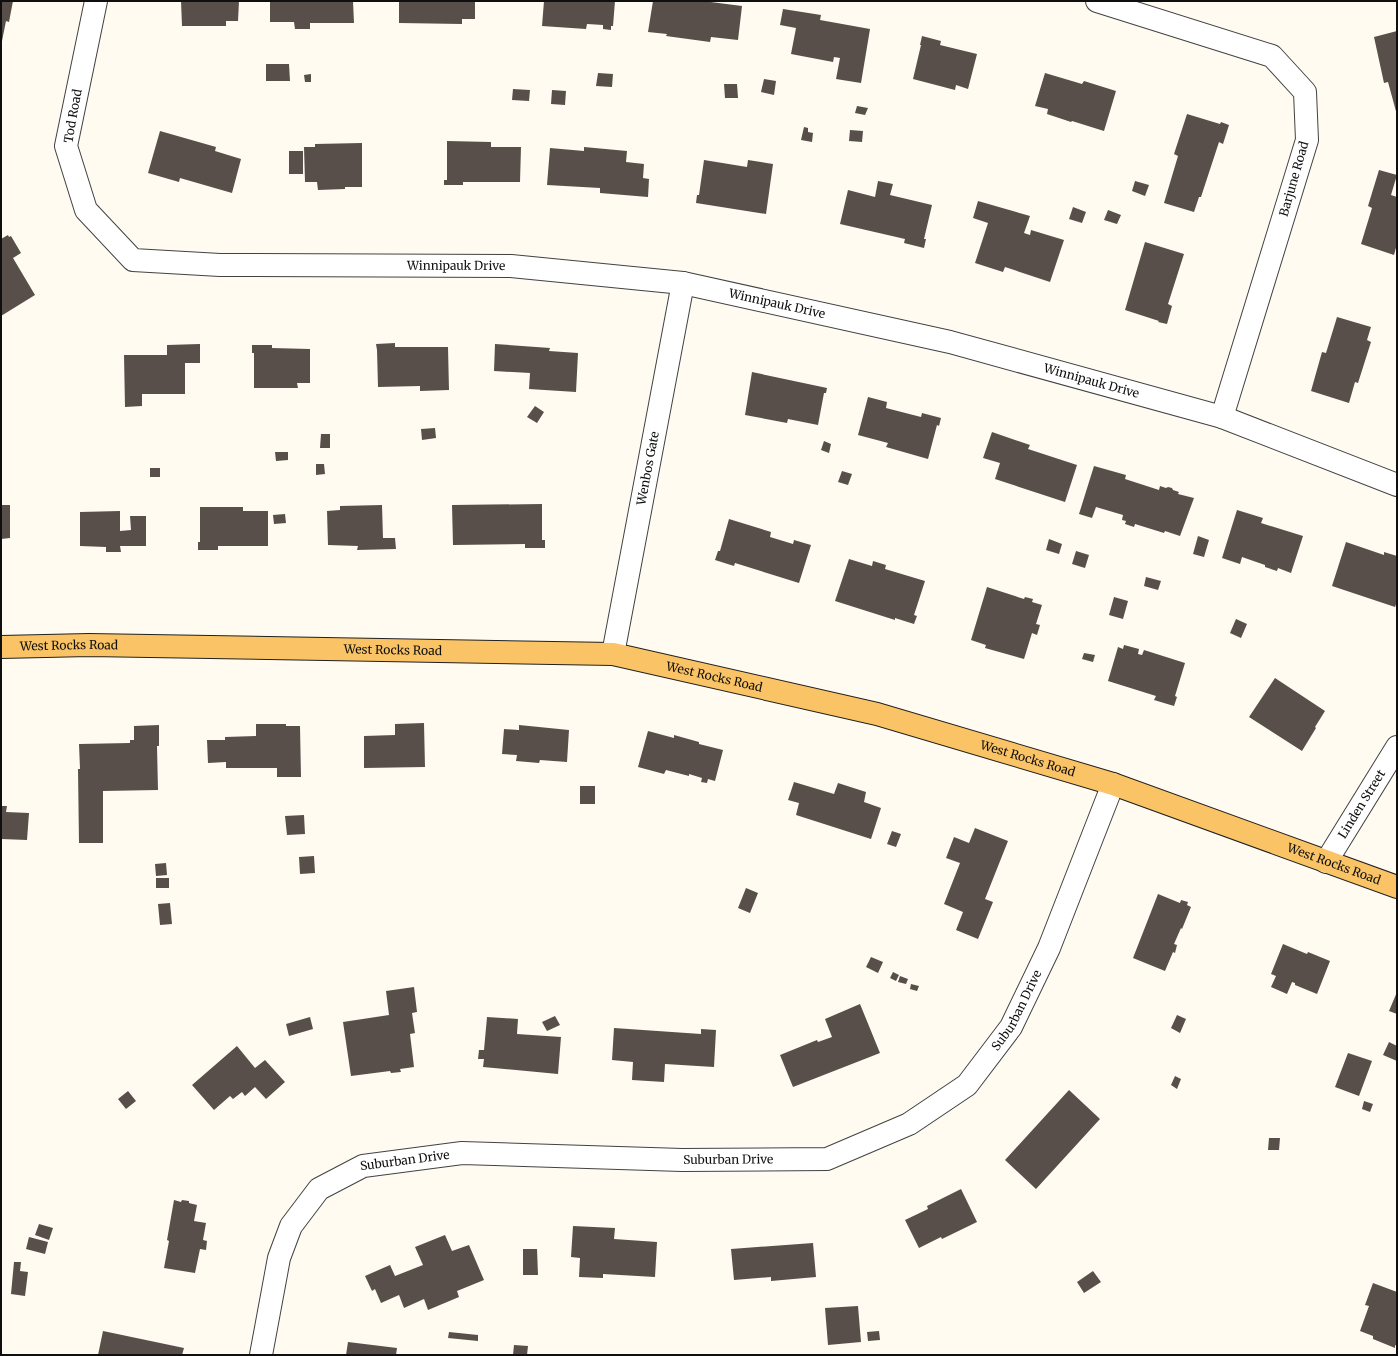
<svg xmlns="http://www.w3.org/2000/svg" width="1398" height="1356" font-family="Merriweather,serif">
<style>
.building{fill:#584f4b}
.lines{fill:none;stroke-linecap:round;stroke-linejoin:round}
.minor-casing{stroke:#424242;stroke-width:24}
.major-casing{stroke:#202020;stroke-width:24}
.minor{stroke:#fff;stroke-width:22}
.major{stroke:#fac466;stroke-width:22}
.labels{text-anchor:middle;stroke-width:4;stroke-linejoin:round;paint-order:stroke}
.street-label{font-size:12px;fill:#0f0f0f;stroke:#fff}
</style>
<rect width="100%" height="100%" fill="#fffbf1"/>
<path class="building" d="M1,1h12l-4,21 -3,-1 -4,20z
M181,1h58l-1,20h-12v5h-44z
M270,1h83l1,22h-44v6h-15l-1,-7h-24z
M399,1h76v18h-13v5l-63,-1z
M544,1h71l-2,25h-2v4l-8,-1v-4l-16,-1 -1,5 -44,-3z
M653,1h50l39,5 -4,34 -27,-3 -1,5 -44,-6 1,-2 -19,-2z
M783,9l38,6 -1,5 50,9 -9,54 -25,-4 4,-21 -6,-1 -1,5 -42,-8 5,-26 -16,-3z
M1397,31v84l-9,-33 -4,1 -10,-46z
M922,36l19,5 -1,4 37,9 -9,35 -12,-4 -1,5 -42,-11 8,-34h-1z
M266,64h23l1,17h-24z
M598,73l15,1 -1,13 -16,-1z
M1045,73l37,11 2,-3 32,10 -12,40 -32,-10 -1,1 -24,-8 1,-5 -13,-3z
M311,74v8h-6l-1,-7z
M764,79l12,2 -2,14 -13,-3z
M724,84h13l1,14h-13z
M513,89l17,1 -1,11 -17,-1z
M552,90l14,1 -1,14 -14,-1z
M857,106l11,2 -3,7 -10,-2z
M1187,114l33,10 1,-2 8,3 -6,19 -4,-2 -18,55h-2l-5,15 -30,-9 14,-47 -4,-2z
M804,127l4,1v4l5,1 -1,9 -11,-2z
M850,130l13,1 -1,11 -13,-1z
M160,131l56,16 -1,4 26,8 -9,34 -52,-15 -1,4 -31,-9z
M447,141l44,1v5h30l-1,35h-57v3h-19v-5h3z
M362,143v44h-17v2l-27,1 -1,-8h-12l-1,-35h11v-3z
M584,147l43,4 -1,11 18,2 -1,14 6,1 -1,18 -48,-4v-5l-53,-3 3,-37 34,3z
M289,151h14v23h-14z
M704,160l43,7 1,-7 25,4 -7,50 -70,-11 1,-8h2z
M1379,170l18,5 -6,20 6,2v47l-3,11 -33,-11 11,-36 -4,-2z
M878,181l15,3 -3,11 42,10 -8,34h2l-2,9 -20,-5 1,-4 -65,-15 8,-34 27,7z
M1135,181l14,4 -4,11 -13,-5z
M978,201l52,15 -6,17 6,2 1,-5 33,10 -14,42 -45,-15 -2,5 -28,-9 13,-40 -15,-5z
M1073,207l13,5 -4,11 -13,-4z
M1108,210l13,5 -4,9 -13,-4z
M8,235l1,2 2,-1 10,17 -8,5 22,37 -34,21v-77z
M1145,242l39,12 -16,50 4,2 -5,18 -9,-2 1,-1 -34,-11z
M1337,317l34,10 -4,13 4,2 -13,41 -3,-1 -6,21 -38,-12 11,-39 4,1z
M395,343v4h53l1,43 -29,1v-5l-42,1 -1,-37 -1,-6z
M200,344v19h-15v31h-43v12l-17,1 -1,-52h43v-10z
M495,344l55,4 -1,3 29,2 -2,39 -47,-3 1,-16 -36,-2z
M252,345h20v3l38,1v34h-13l1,5h-44v-35h-2z
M752,372l75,16 -1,5h-2l-6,32 -30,-6 -1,4 -42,-8z
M868,397l19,5 -1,6 35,9 1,-4 19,5 -2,8 -2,-1 -9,34 -42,-12 2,-4 -30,-8z
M535,406l9,6 -7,11 -10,-6z
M435,428l1,10 -14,2 -1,-11z
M992,432l38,13 -2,4 49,16 -12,37 -70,-23 5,-16 -17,-5z
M321,434h9v14h-10z
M824,441l7,3 -2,9 -8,-3z
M275,452h13v8l-12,1z
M316,464h8l1,10 -9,1z
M1094,466l32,9 -1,4 34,11 1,-4 6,2 2,-1 4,1 1,2 6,2 -1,2 16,4 -14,38 -15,-5 -1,2 -29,-9 -1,3 -9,-3 1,-3 -4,-1 1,-5 -27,-8 -4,11 -13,-4z
M150,468h10v9h-10z
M842,471l10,3 -4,11 -10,-3z
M542,504v36h3v8h-20v-4l-72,1 -1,-40z
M1,505h9v33l-9,1z
M382,505l1,33h12l1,11 -39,1 1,-4 -30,-1 -1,-34 13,-1v-4z
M200,507h43v4h25v35h-50v4h-20v-8h2z
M1237,510l26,8 -2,5 42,13 -12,37 -13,-5 -1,3 -12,-4v-2l-23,-8 -2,7 -18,-6z
M120,511v20l11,-1 -1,-14h16v30h-26l1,6h-15v-5l-26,-1v-34z
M285,514l1,9 -12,1 -1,-9z
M729,519l42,13 -1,5 23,7 1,-4 17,5 -12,38 -64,-20 -1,3 -19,-6 3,-9h2z
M1198,536l11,4 -5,17 -11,-3z
M1049,539l13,5 -3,10 -13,-4z
M1346,542l38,13v-3l13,4v46l-2,5 -63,-21z
M1076,551l13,4 -4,13 -13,-4z
M849,559l23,7 1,-5 13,4 -1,4 40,12 -11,34 3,1 -3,8 -19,-6v2l-60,-19z
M1146,577l15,4 -3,9 -14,-4z
M987,587l37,12 1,-2 8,2 -1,3 10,3 -6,19 4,1 -3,10 -5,-2 -8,26 -39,-11 1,-3 -15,-5z
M1114,597l14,4 -5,18 -14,-4z
M1236,619l11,5 -6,14 -11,-5z
M1124,645l15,4 -1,5 4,1 2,-5 41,13 -10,33 2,1 -3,9 -20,-6 2,-4 -48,-15 10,-34 5,2z
M1084,653l11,2 -2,7 -11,-3z
M1275,678l50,33 -10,16 1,1 -14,23 -53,-34z
M424,723l1,44 -61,1v-32l31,-1v-11z
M256,724h30v2h14l1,51h-24v-9h-51v-6l-18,1 -1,-23h18v-3l31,-1z
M159,725v21h-2l1,44 -55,1v52h-24l-1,-74h2l-1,-25 51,-1v-3h4v-14z
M519,725l50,5 -2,32 -27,-2 -1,3 -23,-2 1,-6 -15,-1 2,-25 15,1z
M648,731l26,7v-3l25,7v2l24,6 -8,31 -7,-2 -1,4 -6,-1 1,-4 -13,-4v2l-23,-6 -2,4 -26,-7z
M794,782l40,12 4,-11 28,9 -2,10 17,6 -10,31 -75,-24 3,-12 -11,-3z
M580,786h15v18h-15z
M1,806h6l-1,6 23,1 -2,27 -26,-1z
M304,815l1,19 -18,1 -2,-19z
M975,828l33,13 -23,58 8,3 -15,37 -22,-9 7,-18 -19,-8 16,-41 -14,-5 8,-21 15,6z
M892,831l9,3 -5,13 -9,-3z
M314,856l1,17 -15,1 -1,-17z
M166,863l1,12 -11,1 -1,-12z
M156,878h13v10h-13z
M746,888l12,5 -8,20 -12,-5z
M1158,894l22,9 1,-3 7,2 -1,3 4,2 -9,22 -1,-1 -7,16 3,1 -2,8 -2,-1 -8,19 -32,-13z
M170,903l2,21 -12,1 -2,-21z
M1283,944l24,10 1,-2 22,9 -13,33 -22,-9v-2l-3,-1 -5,12 -16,-7 5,-11 -5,-2z
M871,957l12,5 -5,11 -12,-6z
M893,972l6,3 -3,6 -6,-3z
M900,976l8,3 -2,5 -8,-2z
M911,984l8,2 -2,5 -7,-2z
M414,987l3,25 -5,1 3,20 -5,1 4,33 -14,2 1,3 -10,1 -1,-2 -39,5 -8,-54 46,-7 -3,-24z
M1397,992v22l-8,-3z
M860,1004l20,49 -87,34 -13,-32 37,-15 1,2 14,-5 -7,-18z
M1177,1015l9,4 -6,14 -9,-5z
M555,1016l5,9 -13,6 -5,-9z
M310,1017l3,12 -24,7 -3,-12z
M487,1017l31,2 -1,15 44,3 -3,37 -75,-7 1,-8h-6l1,-9h5z
M614,1028l87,6v-5l15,1 -2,37 -49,-3 -1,18 -32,-2 1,-18 -21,-2z
M1389,1042l8,4v15l-14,-6z
M237,1046l18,22 10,-8 20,22 -19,17 -11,-12 -10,9 -3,-4 -9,7 -3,-3 -16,14 -22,-25z
M1348,1053l24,8 -13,35 -24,-9z
M1175,1076l6,3 -4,10 -6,-4z
M1069,1090l31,29 -64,70 -31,-29z
M128,1091l8,10 -10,8 -8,-10z
M1364,1101l9,3 -3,8 -8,-3z
M1269,1138h11l-1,12h-11z
M961,1189l16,33 -35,17 -1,-2 -22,11 -14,-28 23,-11 -1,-3z
M174,1200l7,2 1,-2 7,1v2l8,2 -3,16 12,2 -3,17 4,1 -1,9 -6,-1 -5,24 -31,-5 5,-27 -2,-1z
M39,1224l14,4 -4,12 -14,-5z
M573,1226l42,2 -1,11 43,3 -2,35 -52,-3v4l-24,-1 1,-19 -9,-1z
M445,1235l7,16 17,-6 15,35 -27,11 2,6 -31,13 -4,-11 -20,9 -5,-13 -18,8 -6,-14 -3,2 -7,-15 25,-11 5,11 28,-11 -8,-18z
M29,1237l19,5 -3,12 -19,-5z
M813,1243l3,34 -45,4v-4l-37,3 -3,-31z
M523,1249h14l1,26h-15z
M14,1262h7l-1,9 8,1 -3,24 -14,-2z
M1093,1271l8,11 -17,11 -7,-11z
M1373,1283l24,9v54l-2,-1v3l-22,-9v-3l-13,-5 9,-25 -4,-1z
M858,1306l3,36 -33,3 -3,-37z
M103,1331l81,17 -2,7h-84z
M879,1331l1,9 -12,1 -1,-9z
M449,1332l29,3v6l-30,-3z
M348,1342l49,6 -1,7h-50z
M514,1345l14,1 -1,9h-14z"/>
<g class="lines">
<g class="minor-casing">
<g id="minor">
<path id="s1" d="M96,1l-30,145 20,64 47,50 87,5 291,1 172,17 267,59 272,75 175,68"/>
<path d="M1097,1l175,55 33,36 2,48 -85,277"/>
<path id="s2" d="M613,654l70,-371"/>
<path id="s3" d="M1326,862l71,-115"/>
<path id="s4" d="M261,1355l18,-97 12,-32 28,-37 44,-23 99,-13 220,7 145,-1 82,-35 58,-39 44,-58 38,-79 64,-164"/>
</g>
</g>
<g class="major-casing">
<g id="major">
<path id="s5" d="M1,647l88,-2 524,9 264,60 236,70 284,103"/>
</g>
</g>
<use href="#minor" class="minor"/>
<use href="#major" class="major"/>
</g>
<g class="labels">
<g class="street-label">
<text transform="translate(73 116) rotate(-80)" y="4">Tod Road</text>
<text transform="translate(1294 179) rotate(-74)" y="4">Barjune Road</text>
<text dy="4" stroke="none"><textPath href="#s1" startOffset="607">Winnipauk Drive</textPath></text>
<text dy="4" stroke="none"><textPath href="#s1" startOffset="931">Winnipauk Drive</textPath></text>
<text dy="4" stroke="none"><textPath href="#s1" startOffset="1255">Winnipauk Drive</textPath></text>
<text dy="4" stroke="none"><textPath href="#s2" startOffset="189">Wenbos Gate</textPath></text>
<text dy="4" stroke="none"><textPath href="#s5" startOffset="68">West Rocks Road</textPath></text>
<text dy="4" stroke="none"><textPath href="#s5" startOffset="392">West Rocks Road</textPath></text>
<text dy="4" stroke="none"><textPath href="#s5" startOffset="716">West Rocks Road</textPath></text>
<text dy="4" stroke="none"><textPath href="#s5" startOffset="1040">West Rocks Road</textPath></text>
<text dy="4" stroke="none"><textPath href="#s3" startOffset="68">Linden Street</textPath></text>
<text dy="4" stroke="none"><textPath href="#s5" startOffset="1364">West Rocks Road</textPath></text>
<text dy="4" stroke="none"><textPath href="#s4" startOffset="943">Suburban Drive</textPath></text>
<text dy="4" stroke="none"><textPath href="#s4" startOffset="595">Suburban Drive</textPath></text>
<text dy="4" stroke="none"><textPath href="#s4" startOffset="271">Suburban Drive</textPath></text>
</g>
</g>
<rect width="1398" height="1356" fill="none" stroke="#0f0f0f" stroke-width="4"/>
</svg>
